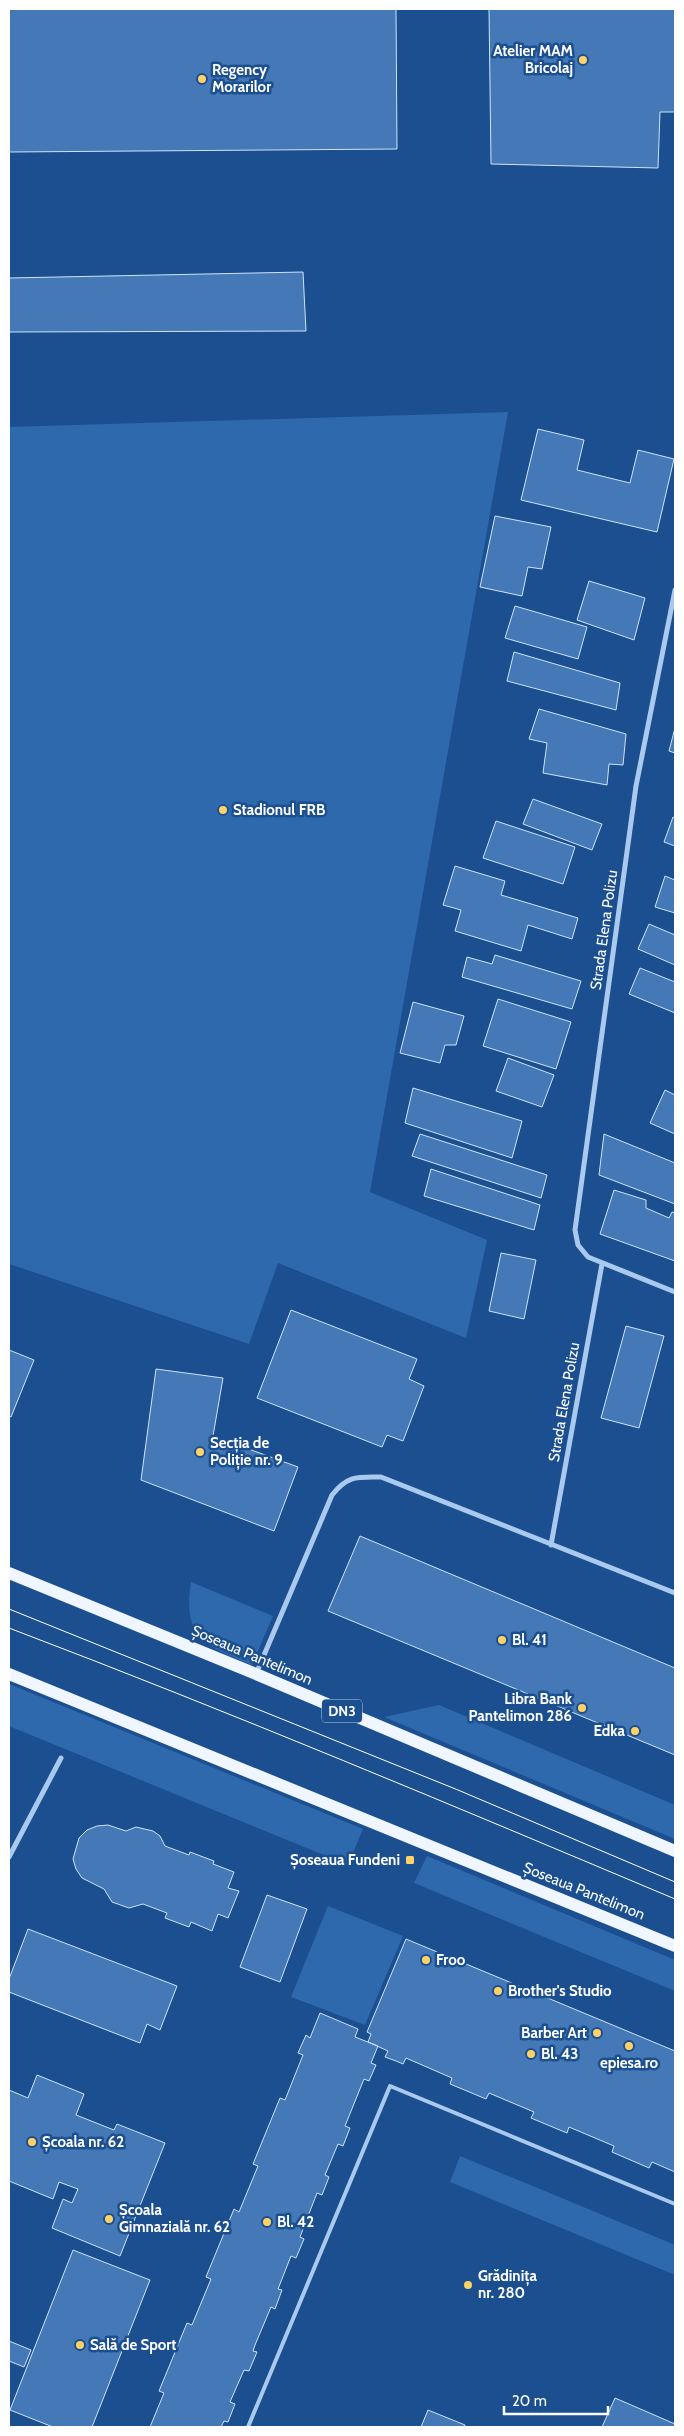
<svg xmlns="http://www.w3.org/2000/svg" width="684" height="2436" font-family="Cabin,sans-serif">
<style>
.green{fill:#2e69ad}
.building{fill:#4478b7;stroke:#cfe3fa}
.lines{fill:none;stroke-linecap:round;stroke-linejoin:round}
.lane{stroke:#a9c9ee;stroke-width:4}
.street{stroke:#a9c9ee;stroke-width:5}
.primary{stroke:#f0f6ff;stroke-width:12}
.tram{stroke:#fff;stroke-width:1}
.poi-dot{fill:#ffd166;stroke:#1b4f8f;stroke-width:2}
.labels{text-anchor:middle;stroke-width:5;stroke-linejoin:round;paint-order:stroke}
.shield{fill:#1b4f8f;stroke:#bbcadd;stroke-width:1}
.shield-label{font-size:14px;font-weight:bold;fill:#fff}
.poi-label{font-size:15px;font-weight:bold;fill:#fff;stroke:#1b4f8f;text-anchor:start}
.street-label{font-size:15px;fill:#fff;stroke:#1b4f8f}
</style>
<rect width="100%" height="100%" fill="#1b4f8f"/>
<path class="green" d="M508,412l-138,780 117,48 -21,98 -188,-75 -29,81 -240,-80v-837z
M191,1582l82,34 -21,49c-46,-19 -70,-26 -61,-83z
M9,1684l354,145 -15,36 -339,-139z
M439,1705l236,100v34l-291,-122z
M427,1856l248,104v31l-261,-108z
M328,1906l75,30 -38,89 -74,-28z
M460,2156l215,89v30l-225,-93z"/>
<path class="building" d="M9,9h387l1,140 -388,3z
M489,9h186v103h-15l-2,56 -167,-4z
M303,272l3,59 -297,1v-54z
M538,429l46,11 -7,30 53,13 8,-33 36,9 -17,73 -136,-32z
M495,516l56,11 -9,42 -14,-2 -6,29 -42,-9z
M589,581l56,17 -11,42 -57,-20z
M515,606l72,21 -9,32 -73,-21z
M514,652l106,31 -4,27 -109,-29z
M539,709l87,25 -3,31 -14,-1 -2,21 -64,-12 4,-30 -18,-4z
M675,728v25l-6,-2z
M533,799l69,25 -10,26 -69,-26z
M673,817l2,1v28l-11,-4z
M496,821l79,26 -12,37 -80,-26z
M455,866l50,15 -4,14 77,23 -6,21 -44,-14 -7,26 -66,-20 6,-21 -18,-5z
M665,876l10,4v33l-20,-6z
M649,924l26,11v30l-37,-16z
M495,955l86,26 -9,28 -110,-32 5,-20 25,7z
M640,968l35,14v31l-46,-19z
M498,999l73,23 -15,47 -73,-23z
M413,1002l51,14 -8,29h-11l-5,18 -40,-10z
M508,1058l46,17 -12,32 -46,-16z
M413,1088l109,33 -10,37 -107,-35z
M665,1090l10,5v39l-25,-11z
M420,1134l127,41 -6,23 -129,-42z
M604,1134l71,29v41l-76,-29z
M431,1169l109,36 -6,25 -110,-34z
M614,1190l32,10v8l23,10 3,-6 3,1v48l-75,-27z
M501,1253l35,7 -12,59 -35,-8z
M291,1310l126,49 -8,20 15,7 -21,55 -16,-6 -5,12 -125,-49z
M626,1326l38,10 -25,92 -38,-10z
M9,1350l25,10 -23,57 -2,-1z
M156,1369l67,9 -10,58 85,31 -24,64 -133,-51z
M360,1536l315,132v87l-347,-144z
M108,1825l18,6 10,-4 17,4 7,5 5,10 24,9 1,-3 24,9 -1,3 21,8 -6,16 11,3 -11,27 -10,-4 -6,17 -21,-9 -2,5 -24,-9 2,-5 -24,-9 -14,4 -17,-6 -8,-13 -22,-11 -6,-9 -3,-10 6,-21 8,-8 10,-4z
M267,1895l40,14 -27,73 -40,-15z
M28,1929l149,57 -17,44 -13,-6 -7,19 -131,-51v-13z
M406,1939l269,112v121l-23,-10 -3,6 -37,-16 2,-6 -45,-19 -2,6 -36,-15 3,-6 -45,-19 -3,6 -19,-8 -17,-7 2,-6 -46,-20 -3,6 -7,-3 -11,-4 3,-6 -20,-9 3,-8 -4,-2z
M320,2013l38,16 -3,8 23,9 -7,17 5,2 -7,16 -5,-2 -19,47 5,2 -7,18 -5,-2 -13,31 4,2 -7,18 -5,-2 -17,44 4,2 -8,19 -5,-2 -13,33 4,1 -7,19 -4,-2 -16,38 -2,6 4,1 -8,19 -5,-1 -14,32 5,2 -7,18 -4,-1 -3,6h-71l14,-34 -5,-2 28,-68 5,2 19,-46 -5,-2 28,-68 5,3 19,-46 -5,-2 27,-66 5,2 18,-45 -5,-2 8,-18 4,3z
M37,2075l47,19 -8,21 38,15 3,-6 48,19 -45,113 -68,-28 11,-29 9,4 6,-14 -19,-7 -6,17 -44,-18v-91l19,8z
M73,2250l77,30 -58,147h-39l-43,-17z
M9,2341l22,9 -7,17 -15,-6z
M615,2398l60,26v3h-73z
M428,2410l37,15 -1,2h-43z"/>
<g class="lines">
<path class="lane" d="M248,2427l142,-341 285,118"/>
<path class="street" d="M675,590l-39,196 -61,444 3,15 10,12 87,35
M551,1545l51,-281
M256,1674l76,-179c16,-20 25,-18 49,-18l294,116
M9,1857l52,-99"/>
<path class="primary" d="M9,1573l247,101 419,177
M9,1674l666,272"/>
<path class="tram" d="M9,1609l449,181 217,92
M9,1628c224,85 445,178 666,271"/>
</g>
<g class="poi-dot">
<circle cx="583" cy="60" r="5"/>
<circle cx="202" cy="79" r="5"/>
<circle cx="223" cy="810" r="5"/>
<circle cx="200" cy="1452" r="5"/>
<circle cx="502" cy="1640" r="5"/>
<circle cx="582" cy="1708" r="5"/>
<circle cx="635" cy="1731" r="5"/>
<rect x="405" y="1855" width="10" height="10" rx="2.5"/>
<circle cx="426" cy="1960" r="5"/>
<circle cx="498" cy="1991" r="5"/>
<circle cx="597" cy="2033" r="5"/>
<circle cx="629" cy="2046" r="5"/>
<circle cx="531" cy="2054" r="5"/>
<circle cx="32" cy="2142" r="5"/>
<circle cx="109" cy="2219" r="5"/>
<circle cx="267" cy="2222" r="5"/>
<circle cx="468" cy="2285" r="5"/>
<circle cx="80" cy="2345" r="5"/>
</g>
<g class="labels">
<rect class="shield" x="322" y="1699.5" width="40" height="23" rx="4"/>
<g class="shield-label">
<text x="342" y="1716">DN3</text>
</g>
<g class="poi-label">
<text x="573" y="56" text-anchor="end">Atelier MAM<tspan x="573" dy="17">Bricolaj</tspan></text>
<text x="212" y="75">Regency<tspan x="212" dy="17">Morarilor</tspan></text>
<text x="233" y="815">Stadionul FRB</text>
<text x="210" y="1448">Secția de<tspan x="210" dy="17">Poliție nr. 9</tspan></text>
<text x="512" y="1645">Bl. 41</text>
<text x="572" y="1704" text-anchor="end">Libra Bank<tspan x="572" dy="17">Pantelimon 286</tspan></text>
<text x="625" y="1736" text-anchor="end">Edka</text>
<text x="400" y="1865" text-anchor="end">Șoseaua Fundeni</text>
<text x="436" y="1965">Froo</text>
<text x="508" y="1996">Brother's Studio</text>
<text x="587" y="2038" text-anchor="end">Barber Art</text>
<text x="541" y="2059">Bl. 43</text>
<text x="629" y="2068" text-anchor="middle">epiesa.ro</text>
<text x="42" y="2147">Școala nr. 62</text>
<text x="119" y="2215">Școala<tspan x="119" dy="17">Gimnazială nr. 62</tspan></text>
<text x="277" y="2227">Bl. 42</text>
<text x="478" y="2281">Grădinița<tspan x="478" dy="17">nr. 280</tspan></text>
<text x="90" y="2350">Sală de Sport</text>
</g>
<g class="street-label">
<text transform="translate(604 930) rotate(-82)" y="5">Strada Elena Polizu</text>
<text transform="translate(564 1402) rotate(-80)" y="5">Strada Elena Polizu</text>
<text transform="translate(252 1655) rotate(23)" y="5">Șoseaua Pantelimon</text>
<text transform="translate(584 1891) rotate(22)" y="5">Șoseaua Pantelimon</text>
</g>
</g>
<rect width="684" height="2436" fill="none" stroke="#ffffff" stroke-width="20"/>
<path d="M504 2406v8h104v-8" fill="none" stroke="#ffffff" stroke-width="2.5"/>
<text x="512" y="2406" font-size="15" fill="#ffffff" stroke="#1b4f8f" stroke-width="4" paint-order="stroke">20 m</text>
</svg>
